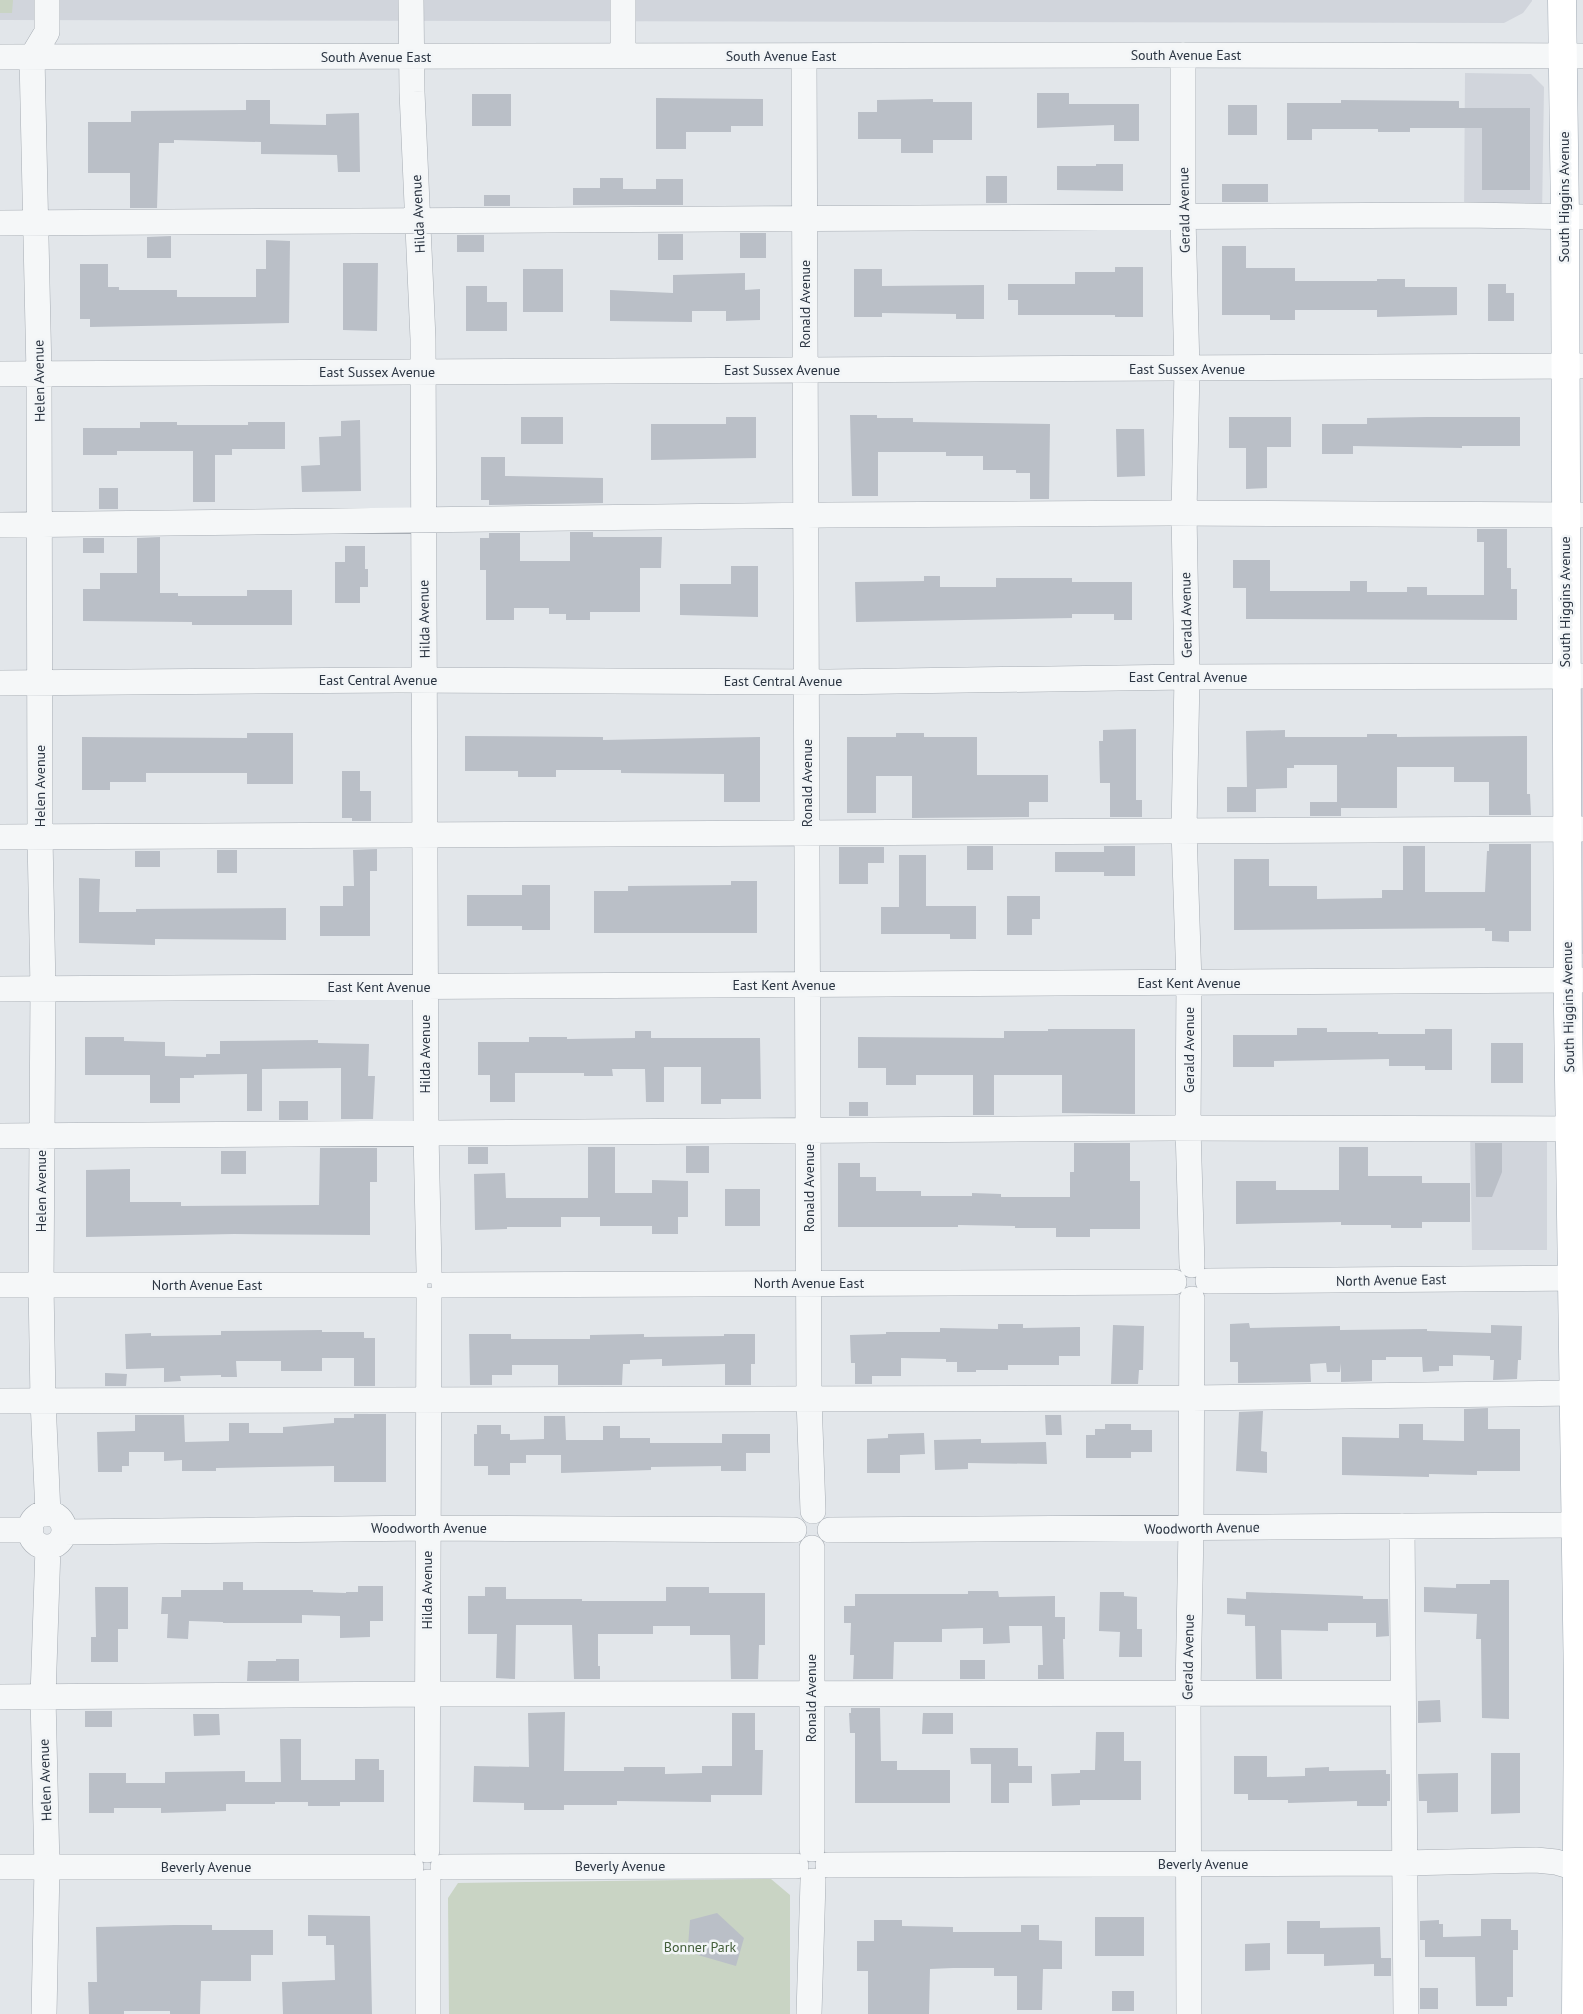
<svg xmlns="http://www.w3.org/2000/svg" width="1583" height="2014" font-family="'PT Sans',sans-serif">
<style>
.built{fill:#d1d5dc}
.green{fill:#c9d4c4}
.building{fill:#babfc7}
.lines{fill:none;stroke-linecap:round;stroke-linejoin:round}
.minor-casing{stroke:#a7adb4;stroke-width:26}
.major-casing{stroke:#a2abb5;stroke-width:29}
.minor{stroke:#f5f7f8;stroke-width:25}
.major{stroke:#fff;stroke-width:28}
.labels{text-anchor:middle;stroke-width:5;stroke-linejoin:round;paint-order:stroke}
.street-label{font-size:14px;fill:#2b3542;stroke:#f2f5f7}
.park-label{font-size:14px;fill:#425d39;stroke:#f2f5f7}
</style>
<rect width="100%" height="100%" fill="#e2e6ea"/>
<path class="built" d="M0,0h1532v1l-9,12 -19,10 -1504,-3z
M1465,73l66,1 13,13 -2,129 -78,-1z
M1583,684v270h-7l-1,-269z
M1470,1129h77v121h-75z"/>
<path class="green" d="M0,0h13l-1,13h-12z
M771,1879l19,16v119h-341l-1,-116 10,-15z"/>
<path class="building" d="M1037,93h32v11h70v37h-25v-16l-77,3z
M472,94h39v32h-39z
M656,98l107,1v27h-32v6h-45v17h-30z
M933,99v3h39v38h-39v13h-32v-14h-43v-27h19v-12z
M246,100h24v24l56,1v-11l33,-1 1,59h-22l-1,-17 -76,-1v-12l-87,-2v3h-15l-2,65h-27v-35h-42v-51h43v-11l115,-1z
M1341,100l118,1v7h71v82h-48v-62h-72v4h-32v-3h-66v11h-25v-37h54z
M1228,105h29v30h-29z
M1096,164h27v27l-66,-1v-24h39z
M986,176h21v27h-21z
M600,178h23v11h33v-10h27v26h-110v-17h27z
M1222,184h46v18h-46z
M484,195h26v11h-26z
M740,233h26v25h-26z
M658,234h25v26h-25z
M457,235h27v17h-27z
M171,236v22h-24v-21z
M266,240l24,1 -1,82 -199,4v-8h-10v-55h28v23h11v3h58v7h79v-28h10z
M1222,246h24v22h49v13h82v-2h28v8h52v28l-80,2v-7h-82v10h-25v-5h-48z
M343,263h35l-1,68 -34,-1z
M1115,267h28v50h-28v-2h-97v-15h-10v-16h67v-12h40z
M523,269h40v43h-40z
M854,269h28v17l102,-1v34h-28v-5l-74,-1v4h-28z
M745,273v17l15,-1v31l-34,1v-10h-34v11l-82,-1v-31l63,3v-18z
M1488,284h18v9h8v28h-26z
M466,286h21v16h20v29h-41z
M850,415h27v3h36v4l137,2 -1,75h-19v-26h-14v-3h-33v-14h-37v-4h-68v44h-26z
M521,417h42v27h-42z
M726,417h30v41l-105,2v-36h75z
M1229,417h62v30h-24v41l-21,1v-41h-17z
M1427,417h93v29h-58v2l-109,-2v8h-31v-30h45v-6z
M360,420l1,71 -59,1 -1,-26 19,-1 -1,-28 22,-1v-15z
M140,422h37v3h71v-3h37v27h-53v6h-17v47h-22v-51h-76v4h-34v-27h57z
M1116,429h28l1,47 -28,1z
M481,457h24v19l98,2v25l-114,2v-5h-8z
M99,488h19v21h-19z
M1477,529h30v39h4v21h6v31l-271,-1v-31h-13v-28h37v31h80v-10h17v11h40v-5h20v8h57v-53h-7z
M570,532h23v5h69l-1,31h-21v44h-50v8h-24v-6h-17v-6h-35v12h-28v-50h-6v-32h9v-5h31v28h50z
M160,537v56h18v3h69v-6h45v35h-100v-3l-109,-1v-32h17v-16h37v-35z
M83,538h21v15h-21z
M345,546h20v23h3v18h-8v16h-25v-41h10z
M731,566h27v51l-78,-2v-31h51z
M924,576h16v11h56v-9h76v4h60v38h-18v-6h-42v4l-216,4 -1,-40 69,-1z
M1136,729v71h6v17h-32v-34h-10l-1,-42h4v-11z
M1285,730v7h82v-3h30v3l130,-1v58h3l1,21h-42v-33h-35v-15h-57v41h-56v8h-31v-14h27v-37h-43v3h-7v20l-31,1v23h-29v-25h20l-1,-56z
M247,733h46v51h-46v-11h-101v9h-36v8h-28v-53l165,1z
M896,733h28v4h53v38h71v27h-19v15l-117,1v-42h-36v37h-29v-76h49z
M465,736l138,1v3l157,-3v65h-36v-28l-103,-1v-3h-65v7h-38v-6h-53z
M342,771h18v20h11v30h-19v-3h-10z
M1489,844h42v87h-22v11l-17,-1v-10h-7v-3l-251,2v-71h35v27h48v13l65,-1v-8h21v-44h22v46h60l2,-41h2z
M967,846h26v24h-26z
M1104,846h31v30h-31v-4h-49v-20h49z
M839,847h45v16h-16v21h-29z
M377,849v22h-7v65h-50v-30h23v-20h11l-1,-36z
M217,850h20v23h-20z
M135,851h25v16h-25z
M899,855h27v51h50v33h-26v-5h-69v-27h18z
M79,878l21,1 -1,33h37v-3l150,-1v32l-131,-1v6l-76,-2z
M731,881h26v52h-163v-42h34v-5l103,-1z
M522,885h28v45h-28v-4h-55v-31h55z
M1007,896h33v23h-8v16h-25z
M1297,1028h30v4h51v2h47v-5h27v41h-27v-4h-36v-7l-115,2v6h-41v-32h64z
M1048,1029h87v85l-73,-1v-38h-68v40h-21v-40h-57v10h-30v-17h-28v-31l146,1v-7h44z
M635,1031h16v7h109l1,61h-40v5h-20v-37h-37v35h-18l-1,-33h-33l1,7h-29v-3h-69v29h-25v-27h-12v-33h51v-5h38v2l68,-1z
M85,1037h39v4l41,1v14l41,1v-3h14v-13l98,-1v3l51,1 -1,32h7l-2,43h-32v-51l-79,1v42h-15v-37l-53,1v3h-14v25h-30v-28h-65z
M1491,1043h32v40h-32z
M279,1101h29v19h-29z
M849,1102h19v14h-19z
M1074,1143h56v38h10v48h-50v8h-34v-9h-41v-2l-57,-1v2h-120v-64h22v14h16v14h45v5h51v-3l29,1v3h69v-25h4z
M1475,1143h27v29l-10,25h-16z
M686,1146h23v27h-23z
M468,1147h20v17h-20z
M588,1147h27v46h37v-13l36,1v36h-10v17h-26v-8h-52v-9h-39v10h-54v2l-32,1 -1,-56 31,-1 1,25h82z
M1339,1147h29v29h54v7h48v39h-48v6h-31v-3h-50v-3l-105,2v-43h40v9h63z
M320,1148h57v34h-7v53l-136,-1 -148,3v-67l44,-1v33h51v4l138,-1z
M221,1151h25v23h-25z
M725,1189h35v37h-35z
M1249,1323l1,5 90,-2v4l87,-1v2l64,2v-8l31,1 -1,34h-3l-1,19 -24,1 1,-20h-4v-4l-37,-1v11h-14v5l-16,1 -1,-15h-36v3h-14v21l-31,1v-19l-1,9h-13l-1,-9 -16,1 1,18 -73,1v-21h-8v-38z
M998,1324h25v4l57,-1v29h-21v9h-51v5h-32v2h-19v-10h-11v-3l-45,-1v18h-29v8h-17v-21h-4l-1,-28 36,-1v-2h54v-4l58,1z
M1113,1325l31,1 -1,44h-4l-1,14h-27z
M322,1330v2h42v6h11v48h-21v-28h-32v13h-41v-10h-45l1,16h-16v-2l-41,1 1,5 -17,1v-14l-38,1 -1,-35 26,-1v3l70,-1v-4z
M469,1334h42v5h79v-4l54,-1v3l80,-1v-2h31v30h-4v21h-26v-21l-63,2v-7l-32,1v4h-7l-1,21h-64v-20h-46v10h-20v10h-22z
M105,1373l22,1 -1,12h-21z
M1488,1408v21h32v42h-43v4l-48,-1v3l-87,-2v-38l57,1v-14h24v16l41,1v-32z
M1263,1411l-2,40 6,1v21l-31,-2 3,-59z
M354,1414h32v68h-52v-16l-118,2v3h-34v-11l-18,1v-9h-35v14h-7v6h-24l-1,-40 38,-1v-16h49l1,27 44,-1v-18h20v10h34v-6l51,-4v-5h20z
M1045,1415h16l1,20h-16z
M544,1416h21l1,24h37v-14h17v12h30v5h72v-9h48v19h-24v18h-25v-5l-70,1v3l-90,3v-18h-35v8h-16v12h-22v-9h-14v-32h3v-9h24v9h9v6l34,-1z
M1105,1424h26v6h21v22h-21v6h-45v-23h9v-6h10z
M924,1433l1,21 -25,1v18h-33v-34l21,-1v-4z
M981,1439v4l65,-1 1,22 -79,-1v6l-33,1 -1,-30z
M1490,1580h19v139l-27,-1 -1,-79h-5l1,-25 -53,-2v-25l32,1v-4h34z
M223,1582h20v8h70v2l33,1v-1h12v-6h25v35h-13v16l-30,1v-22l-38,-1v8h-79v-1l-34,-1 -1,18 -21,-1 1,-24h-7l1,-17h19v-7h42z
M95,1587h33v42h-10v33h-27v-25h5z
M485,1587h21v12h76v2h84v-14h43v6h56v52h-6l-1,34h-27l-1,-44h-40v-9h-37v8h-55v32h2v13h-26l-2,-54h-56l-1,54 -19,-1 1,-44h-29v-38h17z
M968,1591h30l1,6 56,-1v21h10v22h-2l1,40h-26v-14h5l-1,-39h-33l1,17 -27,1v-16l-41,1v13h-48l-1,37h-40l1,-24h-4l1,-32h-7v-17h11v-12h113z
M1100,1592h24v4l13,1v32h5v28h-23l1,-25 -21,-1z
M1246,1592l117,4v3h25l1,37 -13,1v-14h-48v8l-47,-1 1,49h-26l-1,-53h-10v-11l-18,-1v-16l19,1z
M276,1659h23v22h-52l1,-20h28z
M960,1660h25v19h-25z
M1440,1700l1,22 -23,1v-22z
M851,1708h29l1,53h16v9h53v33h-95v-70h-5l-1,-20h2z
M85,1711h27v16h-27z
M565,1712l-1,59h60v-4h41v7l37,-1v-7h30v-53h23v37h8l-1,45h-51v7l-94,-1v4h-53v5h-40v-7l-51,-1 1,-36 55,1 -1,-54z
M923,1713h30v21h-31z
M193,1714h26l1,21 -26,1z
M1096,1732h28v29h17v39h-61v5l-28,1 -1,-32 29,-1v-3h15z
M280,1739h21v41h54v-21h24v11h5v32h-44v4h-32v-4h-33v2h-49v7l-65,2v-5h-47v5h-25v-40h37v10h39v-11l80,-1v11h36z
M970,1748h48v18h14v17h-23v20h-18v-39h-20z
M1491,1753h29v60l-29,1z
M1234,1756h33v21l38,-1v-8l24,-1v4l57,-1v4h4v27h-3v5h-30v-5l-69,2v-3h-40v-6h-14z
M1458,1773v39l-31,1v-12h-8l-1,-27z
M717,1913l27,25 -8,28 -38,-11 -10,-9 2,-26z
M308,1915l62,1 2,98h-89l-1,-32 53,-2 -1,-35h-8v-9h-18z
M1095,1917h49v39h-49z
M1481,1919h30v11h7v20h-5v47h-6v9h-31l-1,-49h-50v-17h-5v-19l19,-1v4h4v13l38,-1z
M874,1920h28v6l51,1v5h68v-7h18v15l23,1v28h-19l-1,41h-25v-34h-23v-8h-41l-23,1 -1,45h-61v-43h-11v-30h17z
M1287,1921h33v7l60,-1 1,31h10v18h-17v-12l-50,2v-12h-37z
M174,1925h38v5h61v25h-22v26h-50l-1,33h-30v-3h-46v3h-35l-1,-32h9l-1,-55z
M1270,1943v27l-25,1v-27z
M1420,1988h18v21h-18z
M1112,1991h22v20h-22z"/>
<g class="lines">
<g class="minor-casing">
<path id="minor" d="M47,0v32l-15,25 7,317 1,463 3,152 -2,296 2,115 5,114
M411,0l1,92 11,247 3,794 3,138
M623,0v56
M1183,55v163l4,151 -3,144 3,164 -3,153 5,153 -1,145 4,137
M804,56l5,1343 4,112
M0,57l1150,-2 433,1
M0,223l1464,-8 119,2
M0,374l1583,-8
M0,525l828,-10 341,-2 414,2
M0,683l398,-3 431,2 358,-5 396,-1
M0,837l1583,-8
M0,989l1583,-9
M0,1136l1172,-8 411,1
M1208,1281l375,-3
M0,1285h415
M444,1285l730,-3
M0,1401l1192,-3 382,-5
M30 1530a17 17 0 1 1 34 0a17 17 0 1 1-34 0Z
M1402,1526l4,488
M0,1530h31
M830,1530l745,-5
M64,1532l363,-4 367,2
M0,1697l428,-3 975,-1
M812,1849v-301
M427,1850c0,-183 2,-367 2,-550
M828,1865l576,-2 132,-3 20,2 27,8
M0,1867h411
M443,1867l353,-1
M428,1882v132
M44,2014l3,-147 -4,-170 5,-150
M809,2014l4,-133
M1189,2014l-1,-321 3,-165 1,-229"/>
</g>
<g class="major-casing">
<path id="major" d="M1562,0l3,217 3,794 10,675 -2,328"/>
</g>
<use href="#minor" class="minor"/>
<use href="#major" class="major"/>
</g>
<g class="labels">
<g class="street-label">
<text x="1186" y="60">South Avenue East</text>
<text x="781" y="61">South Avenue East</text>
<text x="376" y="62">South Avenue East</text>
<text transform="translate(1564 197) rotate(-90)" y="5">South Higgins Avenue</text>
<text transform="translate(1184 210) rotate(-91)" y="5">Gerald Avenue</text>
<text transform="translate(418 214) rotate(-93)" y="5">Hilda Avenue</text>
<text transform="translate(805 304) rotate(-90)" y="5">Ronald Avenue</text>
<text x="1187" y="374">East Sussex Avenue</text>
<text x="782" y="375">East Sussex Avenue</text>
<text x="377" y="377">East Sussex Avenue</text>
<text transform="translate(39 381) rotate(-91)" y="5">Helen Avenue</text>
<text transform="translate(1565 602) rotate(-90)" y="5">South Higgins Avenue</text>
<text transform="translate(1186 615) rotate(-91)" y="5">Gerald Avenue</text>
<text transform="translate(424 619) rotate(-91)" y="5">Hilda Avenue</text>
<text x="1188" y="682">East Central Avenue</text>
<text x="378" y="685">East Central Avenue</text>
<text x="783" y="686">East Central Avenue</text>
<text transform="translate(807 783) rotate(-90)" y="5">Ronald Avenue</text>
<text transform="translate(40 786) rotate(-90)" y="5">Helen Avenue</text>
<text x="1189" y="988">East Kent Avenue</text>
<text x="784" y="990">East Kent Avenue</text>
<text x="379" y="992">East Kent Avenue</text>
<text transform="translate(1568 1007) rotate(-91)" y="5">South Higgins Avenue</text>
<text transform="translate(1189 1050) rotate(-90)" y="5">Gerald Avenue</text>
<text transform="translate(425 1054) rotate(-90)" y="5">Hilda Avenue</text>
<text transform="translate(809 1188) rotate(-90)" y="5">Ronald Avenue</text>
<text transform="translate(41 1191) rotate(-90)" y="5">Helen Avenue</text>
<text transform="translate(1391 1280) rotate(-1)" y="5">North Avenue East</text>
<text x="809" y="1288">North Avenue East</text>
<text x="207" y="1290">North Avenue East</text>
<text x="429" y="1533">Woodworth Avenue</text>
<text transform="translate(1202 1528) rotate(-1)" y="5">Woodworth Avenue</text>
<text transform="translate(427 1590) rotate(-90)" y="5">Hilda Avenue</text>
<text transform="translate(1188 1657) rotate(-89)" y="5">Gerald Avenue</text>
<text transform="translate(811 1698) rotate(-90)" y="5">Ronald Avenue</text>
<text transform="translate(45 1780) rotate(-92)" y="5">Helen Avenue</text>
<text x="1203" y="1869">Beverly Avenue</text>
<text x="620" y="1871">Beverly Avenue</text>
<text x="206" y="1872">Beverly Avenue</text>
</g>
<g class="park-label">
<text x="700" y="1952">Bonner Park</text>
</g>
</g>
</svg>
